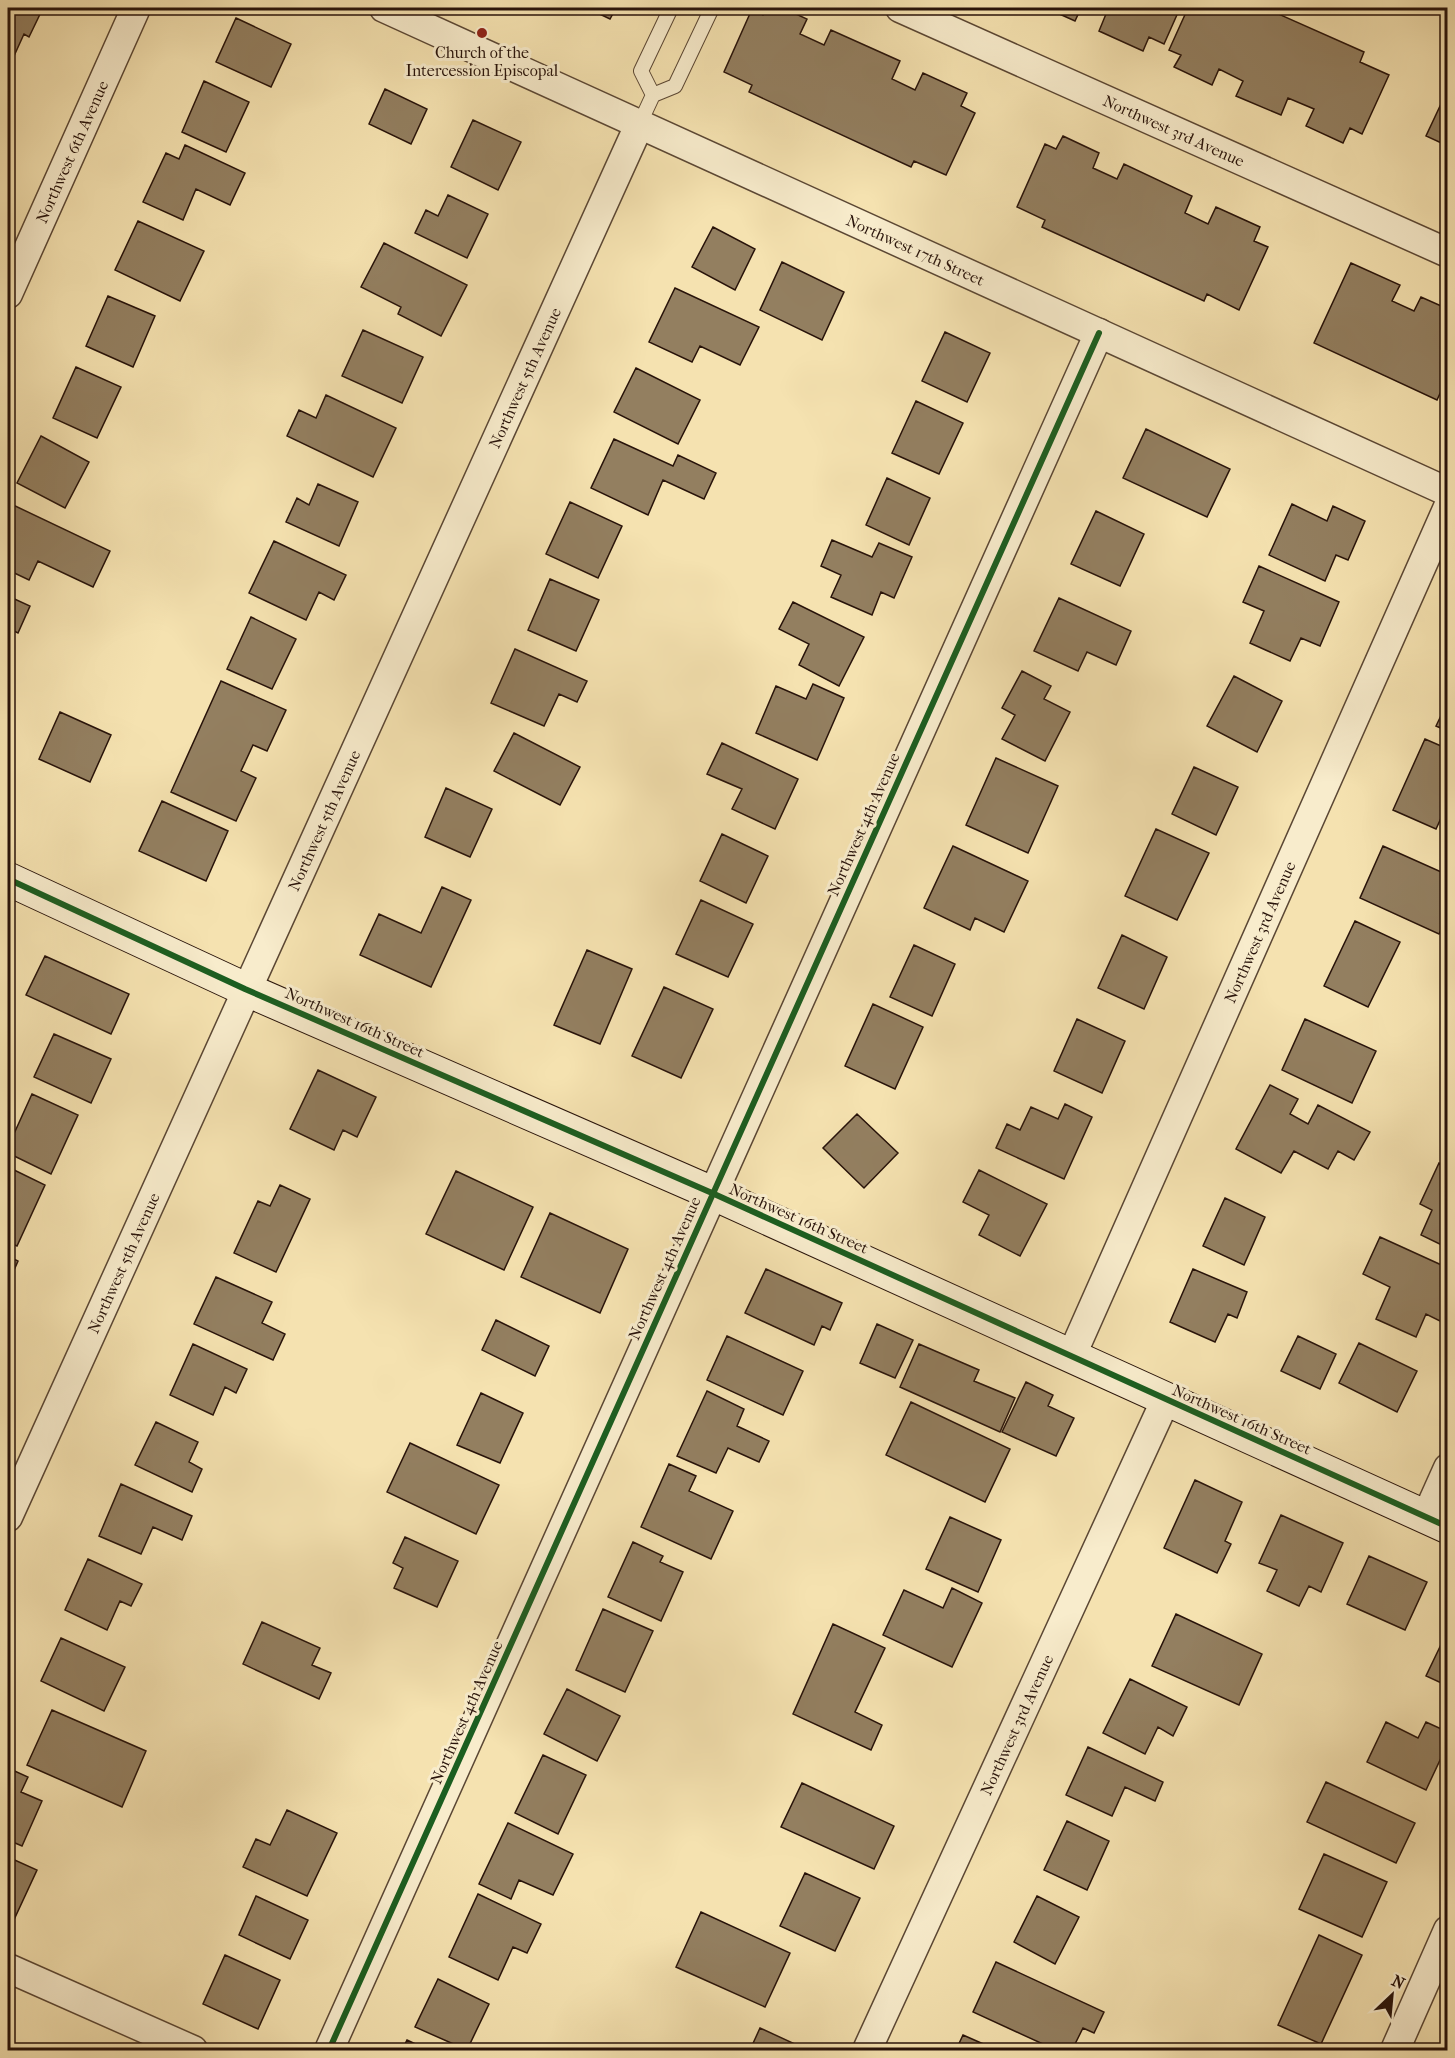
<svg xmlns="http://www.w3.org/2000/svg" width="1455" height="2058" font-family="'IM FELL French Canon',serif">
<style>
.building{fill:#937f60;stroke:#28130a;stroke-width:1.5}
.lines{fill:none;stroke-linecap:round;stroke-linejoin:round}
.lane-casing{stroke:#5b4734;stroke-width:16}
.street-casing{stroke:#5b4734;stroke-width:31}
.secondary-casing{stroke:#28130a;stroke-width:35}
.lane{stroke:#f8eccc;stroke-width:14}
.street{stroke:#f8eccc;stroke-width:28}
.secondary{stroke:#f8eccc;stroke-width:33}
.cycleway-casing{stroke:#f8eccc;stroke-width:10}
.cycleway{stroke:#1b5e20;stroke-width:6}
.poi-dot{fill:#8f2418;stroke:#f8eccc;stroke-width:2}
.labels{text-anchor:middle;stroke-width:6;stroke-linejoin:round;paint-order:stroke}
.poi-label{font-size:16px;fill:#28130a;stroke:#f8eccc}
.street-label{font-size:16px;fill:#28130a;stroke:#f8eccc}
</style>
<rect width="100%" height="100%" fill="#f5e2b0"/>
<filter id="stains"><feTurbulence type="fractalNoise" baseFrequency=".00333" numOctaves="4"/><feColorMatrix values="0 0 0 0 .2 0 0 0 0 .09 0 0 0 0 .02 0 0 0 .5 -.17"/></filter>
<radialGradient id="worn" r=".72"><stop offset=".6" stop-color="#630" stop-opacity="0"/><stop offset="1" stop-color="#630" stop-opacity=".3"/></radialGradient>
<path class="building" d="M8,8h35l-14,29 -5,-3 -10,22 -6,-3z
M587,8h29l-6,11z
M767,8h16l24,11 -7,15 24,11 7,-15 69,31 -8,18 23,11 8,-17 44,20 -6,13 14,7 -29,62 -32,-14 -3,6 -162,-75 3,-7 -28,-13 28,-63 11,6z
M1046,8h35l-6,13z
M1092,8h88l-16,36 -15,-7 -6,14 -44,-20 7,-17z
M1188,8h77l99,44 -4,10 29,13 -27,59 -12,-6 -7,15 -37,-17 8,-17 -26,-11 -7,17 -45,-19 7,-15 -24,-12 -7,16 -38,-18 7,-12 -12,-5z
M236,18l55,26 -20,43 -55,-25z
M204,81l45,21 -23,50 -44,-20z
M385,89l42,20 -16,35 -42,-20z
M1448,89v57l-22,-10z
M473,120l48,22 -23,48 -47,-23z
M1063,136l36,17 -6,15 24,11 7,-15 68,32 -7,17 23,11 8,-17 44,20 -6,14 14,6 -29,63 -32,-16 -3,7 -162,-74 3,-7 -28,-13 28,-63 11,5z
M185,145l60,28 -15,32 -34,-16 -13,31 -40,-18 23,-49 13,6z
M448,195l40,19 -21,44 -52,-25 11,-23 12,6z
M138,221l66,30 -24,50 -65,-31z
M713,227l42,22 -20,41 -43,-23z
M384,243l83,42 -26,51 -43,-22 3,-7 -40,-20z
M782,262l62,30 -22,48 -62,-30z
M1351,263l49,22 -8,16 22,10 7,-14 27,12v67l-11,24 -123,-57z
M675,288l84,39 -19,38 -40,-19 -8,16 -43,-20z
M108,296l47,20 -22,51 -47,-21z
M363,330l60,27 -21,46 -60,-27z
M945,332l45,21 -23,49 -45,-21z
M76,367l45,20 -24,51 -44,-20z
M636,368l64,32 -22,44 -64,-32z
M326,395l70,33 -23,49 -86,-41 12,-26 17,8z
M916,401l47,22 -24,51 -47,-21z
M1146,429l84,40 -23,48 -84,-39z
M41,436l48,26 -24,46 -48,-25z
M614,439l59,27 5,-11 38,18 -12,26 -41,-19 -15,35 -57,-27z
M887,478l43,20 -21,47 -43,-20z
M318,484l40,18 -19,44 -53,-24 11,-24 12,7z
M570,502l52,24 -24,52 -52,-24z
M11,504l99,47 -17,36 -55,-26 -9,19 -21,-10v-58z
M1292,504l35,17 6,-15 32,15 -17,39 -12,-5 -11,26 -56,-26z
M1096,511l48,23 -24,52 -49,-22z
M832,540l40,17 7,-14 33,14 -18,41 -13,-6 -9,23 -41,-18 10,-22 -20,-9z
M274,541l72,34 -12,25 -15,-8 -13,28 -57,-27z
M1259,566l80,36 -19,44 -19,-8 -11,23 -40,-18 14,-32 -21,-9z
M550,579l49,21 -23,51 -48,-21z
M8,596l22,10 -12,27 -10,-5z
M1059,598l72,33 -15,34 -29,-13 -9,19 -44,-20z
M793,602l71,35 -25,49 -40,-21 10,-21 -30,-15z
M251,617l45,22 -24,50 -45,-20z
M515,649l72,32 -10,21 -18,-8 -15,32 -53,-23z
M1022,671l29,15 -7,13 26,13 -25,49 -43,-22 13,-24 -13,-7z
M1234,676l48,25 -25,51 -50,-26z
M221,681l65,29 -19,41 -14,-6 -12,26 15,7 -20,43 -65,-29z
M813,684l31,14 -27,62 -61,-27 20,-47 30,13z
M1448,701v30l-12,-5z
M60,712l51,23 -21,47 -51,-23z
M514,733l66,34 -20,38 -66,-34z
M1425,739l23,10v54l-12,26 -43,-19z
M722,743l76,36 -23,50 -43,-20 10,-20 -35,-15z
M996,758l62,28 -30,67 -62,-28z
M1194,767l44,20 -22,48 -44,-21z
M446,788l46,21 -22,48 -45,-20z
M162,801l66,30 -22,50 -67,-30z
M1156,829l53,24 -32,67 -52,-24z
M722,834l46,22 -22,47 -46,-22z
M953,846l75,35 -24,51 -29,-14 -5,12 -46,-22z
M1383,846l65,29v40l-9,19 -79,-36z
M442,887l29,13 -40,87 -71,-32 19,-41 42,19z
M701,900l52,24 -25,53 -52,-23z
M1355,921l45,21 -32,65 -44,-21z
M1122,935l45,22 -23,52 -46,-21z
M914,945l41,19 -23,52 -42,-19z
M587,950l45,19 -32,75 -46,-19z
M45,956l84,38 -18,40 -85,-39z
M664,987l49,22 -32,69 -49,-22z
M873,1004l50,23 -28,62 -50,-23z
M1077,1019l48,22 -23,52 -48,-22z
M1305,1019l71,32 -24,52 -70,-33z
M54,1034l57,25 -20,44 -57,-26z
M318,1070l58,27 -19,40 -14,-7 -9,20 -44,-21z
M1270,1085l28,14 -8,15 18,10 10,-19 52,27 -16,28 -16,-9 -10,18 -34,-18 -13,22 -45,-24z
M32,1094l46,21 -27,59 -43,-21v-6z
M1065,1104l27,13 -28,62 -68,-31 11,-24 13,6 11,-23 27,12z
M857,1114l41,39 -34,35 -41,-40z
M1439,1163l9,4v81l-27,-13 11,-25 -12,-6z
M8,1167l37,18 -28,61 -9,-4z
M979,1170l68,34 -27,52 -41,-21 10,-20 -26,-13z
M456,1171l77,36 -29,63 -78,-36z
M280,1185l30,14 -34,73 -42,-19 24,-52 12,5z
M1225,1198l40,19 -21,48 -41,-19z
M550,1213l78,36 -28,64 -79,-36z
M1380,1237l68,31 -7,18 7,3v16l-8,16 -14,-7 -10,23 -40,-18 14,-32 -27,-13z
M8,1256l10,5 -10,23z
M766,1269l76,34 -12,27 -8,-4 -8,19 -69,-32z
M1193,1269l54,23 -10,26 -9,-4 -13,28 -45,-20z
M216,1277l56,25 -10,21 23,11 -12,26 -79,-36z
M496,1320l53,26 -14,30 -53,-26z
M877,1324l36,16 -18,38 -35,-15z
M727,1336l76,35 -20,44 -76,-35z
M1298,1336l38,18 -16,35 -39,-18z
M1359,1343l58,28 -20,41 -58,-29z
M193,1344l54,25 -11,24 -11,-6 -12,28 -43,-20z
M919,1344l60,26 -5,11 41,17 -15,34 -100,-45z
M1026,1382l27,13 -5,11 26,12 -18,38 -54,-24z
M707,1391l37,18 -7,17 32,15 -10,21 -31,-14 -12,25 -39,-17z
M481,1393l42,20 -23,50 -43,-18z
M911,1402l99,47 -25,53 -99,-47z
M156,1422l42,20 -9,20 13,7 -10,23 -57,-27z
M410,1443l89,42 -23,49 -89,-42z
M669,1464l27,12 -7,15 44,20 -22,48 -70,-32z
M1195,1480l47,22 -17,39 6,3 -14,29 -53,-25z
M121,1484l71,32 -10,24 -29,-13 -12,27 -42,-18z
M1281,1515l62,28 -22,49 -12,-6 -10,20 -32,-15 10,-21 -18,-7z
M950,1517l51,23 -23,52 -52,-23z
M405,1537l53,24 -21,46 -43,-19 9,-20 -10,-5z
M633,1542l30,14 -3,6 23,10 -22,49 -53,-24z
M1369,1556l58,26 -22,48 -58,-26z
M88,1559l54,25 -11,22 -11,-5 -13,29 -42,-20z
M952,1588l30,15 -30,64 -69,-32 21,-45 39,18z
M603,1609l50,22 -28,61 -49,-22z
M1176,1614l86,40 -23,51 -87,-39z
M262,1622l58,26 -8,17 19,8 -12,26 -76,-35z
M833,1624l52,24 -30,64 27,13 -11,25 -78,-36z
M1448,1630v56l-22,-10z
M61,1638l64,29 -21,44 -63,-30z
M1130,1679l57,28 -14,29 -15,-9 -13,27 -42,-21z
M567,1689l53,27 -23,45 -53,-27z
M52,1710l94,41 -24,56 -95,-42z
M1386,1722l32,16 8,-16 22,10v11l-22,47 -59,-28z
M1088,1747l75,35 -8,19 -30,-14 -13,29 -46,-21z
M543,1755l43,20 -28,59 -43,-21z
M8,1768l20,9 -7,15 21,9 -20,45 -14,-6z
M1326,1782l89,41 -19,40 -89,-41z
M802,1783l92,43 -20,43 -93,-42z
M287,1810l50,23 -30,63 -64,-29 13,-28 14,6z
M1067,1821l42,20 -22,49 -43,-20z
M508,1823l65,31 -20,41 -34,-15 -8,19 -32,-15z
M1324,1854l63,28 -25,55 -63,-28z
M8,1857l29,13 -25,54 -4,-2z
M805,1873l55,25 -25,53 -55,-25z
M478,1894l63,30 -14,29 -14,-6 -15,33 -49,-23z
M256,1896l52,24 -18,39 -51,-24z
M1037,1896l42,21 -24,47 -41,-22z
M701,1912l89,41 -25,54 -89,-40z
M1319,1935l43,20 -41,89 -43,-19z
M225,1955l55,25 -22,49 -55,-25z
M996,1962l108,50 -10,21 -11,-5 -11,22h-16l-83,-38z
M438,1979l51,25 -22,46 -52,-23z
M760,2028l35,16 -3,6h-42z
M963,2035l34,15h-41z
M407,2040l21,10h-26z"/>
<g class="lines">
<g class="lane-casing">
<path id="lane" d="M653,95l-12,-24 30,-63
M640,123l13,-28 22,-9 37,-78"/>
</g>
<g class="street-casing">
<g id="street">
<path id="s1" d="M384,8l1064,484"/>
<path id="s2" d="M900,8l548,245"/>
<path id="s3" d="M8,294l128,-286"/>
<path id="s4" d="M1071,1357l377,-850"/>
<path id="s5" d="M8,1517l632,-1394"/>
<path d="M1426,1517l22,-49"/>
<path d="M8,1968l185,82"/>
<path d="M329,2050l770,-1717"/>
<path id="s6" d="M867,2050l299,-651"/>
<path d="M1395,2050l53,-120"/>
</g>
</g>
<g class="secondary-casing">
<path id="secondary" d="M8,879l237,110 467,204 736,334"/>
</g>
<use href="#lane" class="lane"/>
<use href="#street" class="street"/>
<use href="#secondary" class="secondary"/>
<g class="cycleway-casing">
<path id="cycleway" d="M8,879l237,110 467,204 736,334
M329,2050l770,-1717"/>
</g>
<use href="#cycleway" class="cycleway"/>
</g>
<circle class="poi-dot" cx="482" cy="33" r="6"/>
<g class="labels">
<g class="poi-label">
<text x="482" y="58">Church of the<tspan x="482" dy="18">Intercession Episcopal</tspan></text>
</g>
<g class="street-label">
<text dy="6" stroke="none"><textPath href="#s2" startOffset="300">Northwest 3rd Avenue</textPath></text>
<text dy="6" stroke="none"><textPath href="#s3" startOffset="156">Northwest 6th Avenue</textPath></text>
<text dy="6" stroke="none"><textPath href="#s1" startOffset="584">Northwest 17th Street</textPath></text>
<text dy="6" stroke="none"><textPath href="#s5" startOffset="1251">Northwest 5th Avenue</textPath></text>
<text dy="6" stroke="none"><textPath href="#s5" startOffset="765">Northwest 5th Avenue</textPath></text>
<text transform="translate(863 824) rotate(-66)" y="6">Northwest 4th Avenue</text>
<text dy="6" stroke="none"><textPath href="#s4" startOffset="465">Northwest 3rd Avenue</textPath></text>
<text transform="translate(355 1022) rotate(24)" y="6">Northwest 16th Street</text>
<text transform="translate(799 1218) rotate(24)" y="6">Northwest 16th Street</text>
<text dy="6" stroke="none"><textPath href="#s5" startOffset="279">Northwest 5th Avenue</textPath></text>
<text transform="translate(664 1268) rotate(-66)" y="6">Northwest 4th Avenue</text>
<text transform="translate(1242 1419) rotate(24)" y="6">Northwest 16th Street</text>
<text transform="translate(466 1712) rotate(-66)" y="6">Northwest 4th Avenue</text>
<text dy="6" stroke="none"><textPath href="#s6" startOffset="358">Northwest 3rd Avenue</textPath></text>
</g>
</g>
<rect width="1455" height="2058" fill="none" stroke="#f5e2b0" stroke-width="30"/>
<rect x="9" y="9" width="1437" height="2040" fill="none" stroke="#28130a" stroke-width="3"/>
<rect x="15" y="15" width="1425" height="2028" fill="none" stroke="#28130a" stroke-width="1.5"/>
<g transform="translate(1392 1995) rotate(26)" stroke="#f8eccc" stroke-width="4.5" paint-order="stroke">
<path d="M0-4.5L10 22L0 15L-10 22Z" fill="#28130a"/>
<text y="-9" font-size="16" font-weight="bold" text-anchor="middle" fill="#28130a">N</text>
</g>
<rect width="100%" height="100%" filter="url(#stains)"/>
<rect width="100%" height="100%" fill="url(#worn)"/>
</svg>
